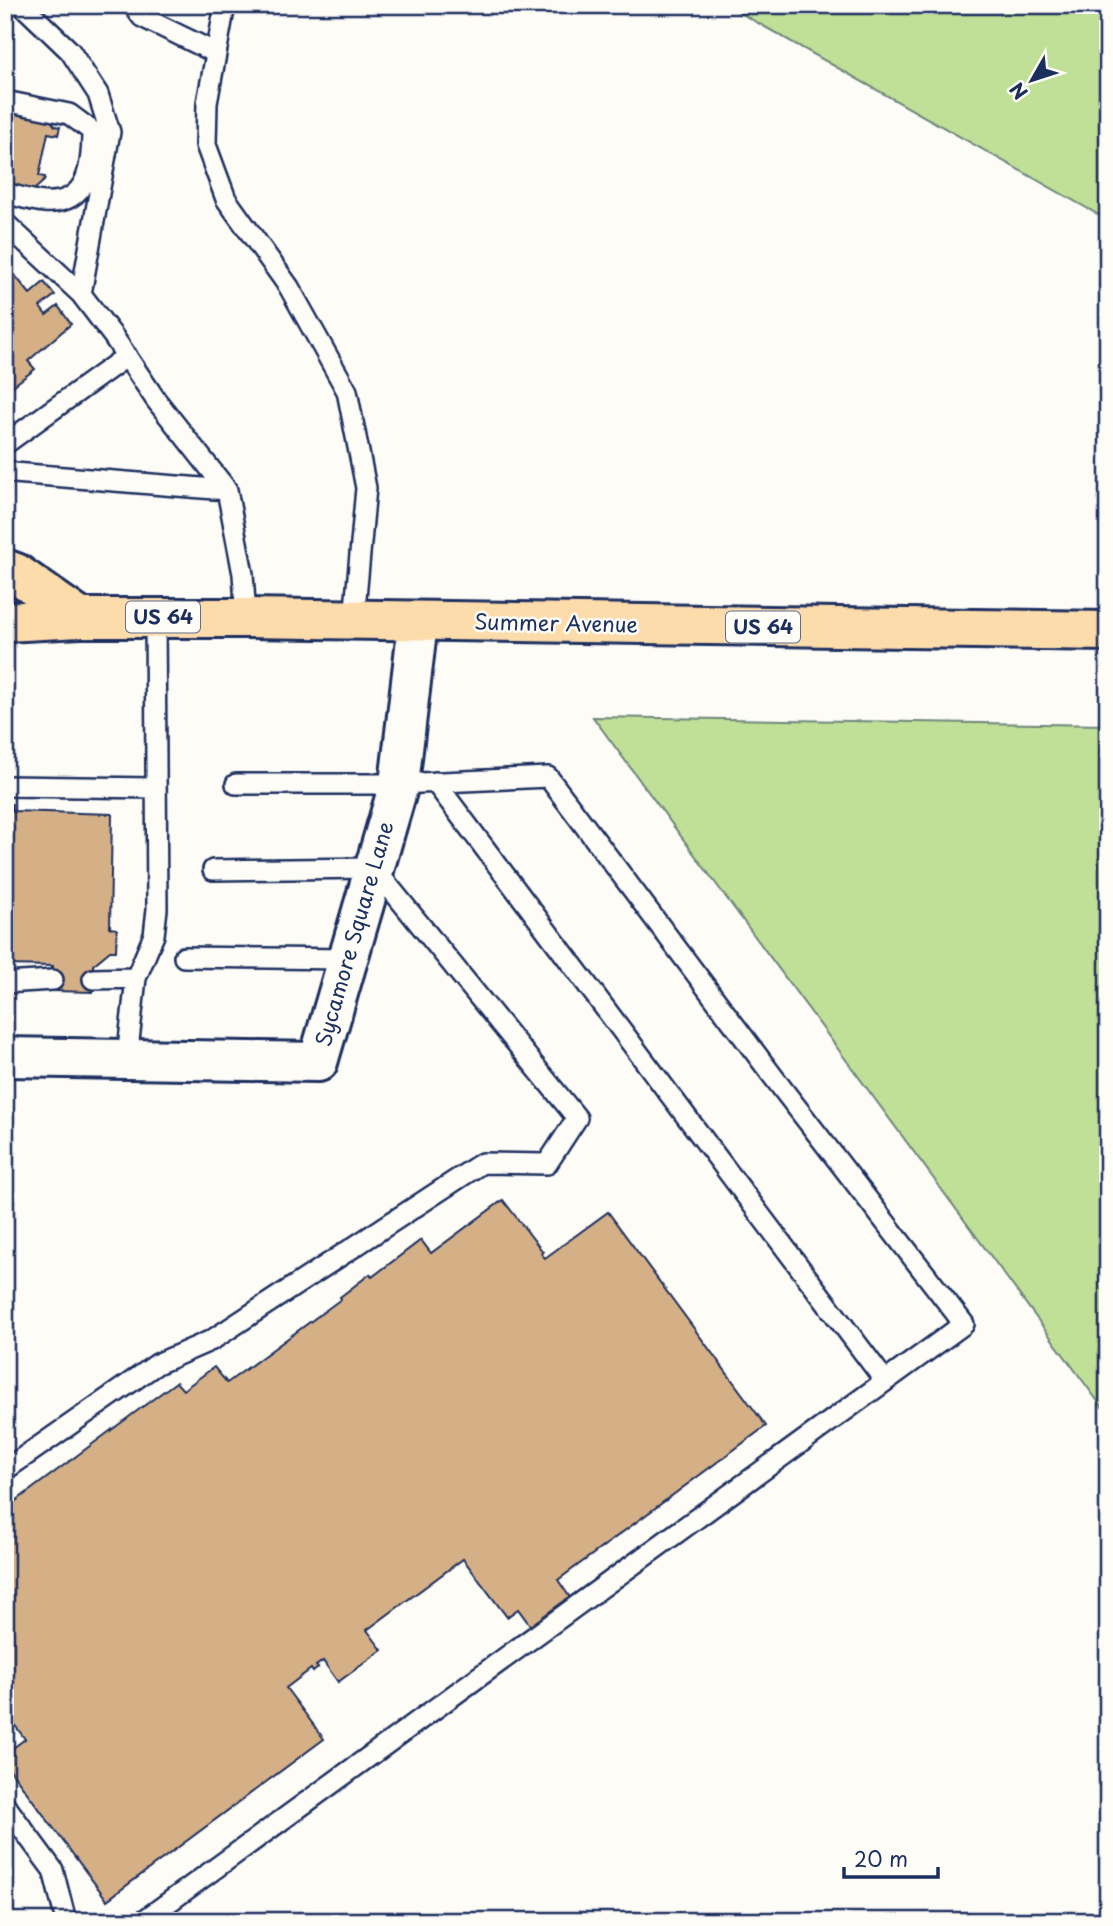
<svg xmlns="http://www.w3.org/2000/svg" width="1113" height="1926" font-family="'Playpen Sans',sans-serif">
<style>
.green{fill:#c0df97;stroke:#6e877a;stroke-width:2}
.building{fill:#d5b087;stroke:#1b2f5e;stroke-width:2}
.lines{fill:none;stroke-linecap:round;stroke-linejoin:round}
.service-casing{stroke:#1b2f5e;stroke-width:24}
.minor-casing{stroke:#1b2f5e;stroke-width:44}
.primary-casing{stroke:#1b2f5e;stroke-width:44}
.service{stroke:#fdfcf7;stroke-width:19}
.minor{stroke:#fdfcf7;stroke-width:38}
.primary{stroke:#fddcac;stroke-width:38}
.labels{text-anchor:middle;stroke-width:5;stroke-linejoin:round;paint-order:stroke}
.shield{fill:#fdfcf7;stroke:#5f6c8c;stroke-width:2}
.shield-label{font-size:19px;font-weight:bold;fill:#1b2f5e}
.street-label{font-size:21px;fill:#1b2f5e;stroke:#fdfcf7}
</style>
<rect width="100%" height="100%" fill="#fdfcf7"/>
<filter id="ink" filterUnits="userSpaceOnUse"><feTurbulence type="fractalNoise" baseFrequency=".0143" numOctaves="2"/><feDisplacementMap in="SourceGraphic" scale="14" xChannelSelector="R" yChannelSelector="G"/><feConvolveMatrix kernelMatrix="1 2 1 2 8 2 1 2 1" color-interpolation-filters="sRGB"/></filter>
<g filter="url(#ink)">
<path class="green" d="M726,5h382v215z
M593,717l515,8v690z"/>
<path class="building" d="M5,107l42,8 8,11 5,1 -2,8 -10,-2 -9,43 6,1 -1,4 -10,9 -29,-6z
M5,263l25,31 14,-12 11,13 -15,12 6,8 12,-9 13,18 -43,37 7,8 -30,23z
M5,804h7v7l100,3 -2,114 7,1 -1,22h-6l-17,14v27l-40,-1v-25l-48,-1z
M503,1200l40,52 -2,1 4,5 63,-46 158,214 -208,154 13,19 -39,29 -14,-19 -11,8 -44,-58 -96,71 15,20 -44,32 -15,-21 -7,5 2,2 -5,4 -2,-3 -25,19 38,51 -217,161 -102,-137v-9l20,-15 -20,-27v-203l171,-127 7,8 31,-23 13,16 114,-84 -1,-2 30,-23 2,3 49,-37 10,13z"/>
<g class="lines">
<g class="service-casing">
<path id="service" d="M22,5l48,46 28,43 12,38 -29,162 32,42 43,64 71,90 16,84 3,44
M133,5l9,12 74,36
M225,5l-18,98 -1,42 20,54 63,88 58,104 19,97 -12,132
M5,101l64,13 23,17c0,34 -3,74 -48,71 -13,-1 -26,-6 -39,-9
M5,223l76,71
M5,444l122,-88
M5,469l9,4 213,17
M435,782l450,599
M5,786l151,2
M184,957l164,2
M93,979l43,-1
M5,983l48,-3
M127,1059l9,-81 18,-43 3,-26 -2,-292
M5,1470l152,-106 55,-24 270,-177 65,1 30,-46 -203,-250 -161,2
M5,1805l48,65 13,51
M143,1921l821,-597 -180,-233 -236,-314 -149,7h-163"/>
</g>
<g class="minor-casing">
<path id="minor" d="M5,1057l313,5 81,-278 19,-162"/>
</g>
<g class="primary-casing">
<path id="primary" d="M5,569l11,4 64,45
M5,622l75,-4h166l862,13"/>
</g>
<use href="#service" class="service"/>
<use href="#minor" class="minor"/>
<use href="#primary" class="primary"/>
</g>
</g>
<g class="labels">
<g class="shield">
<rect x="126" y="601.5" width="74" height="31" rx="5"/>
<rect x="726" y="611.5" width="74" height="31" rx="5"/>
</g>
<g class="shield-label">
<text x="163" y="624">US 64</text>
<text x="763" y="634">US 64</text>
</g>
<g class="street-label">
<text transform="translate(556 624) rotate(1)" y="7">Summer Avenue</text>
<text transform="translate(355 934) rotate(-74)" y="7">Sycamore Square Lane</text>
</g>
</g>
<rect width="1113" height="1926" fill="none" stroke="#fdfcf7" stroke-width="28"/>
<rect x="14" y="14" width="1085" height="1898" fill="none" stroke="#1b2f5e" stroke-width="2.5" filter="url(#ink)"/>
<g transform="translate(1032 80) rotate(231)" stroke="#fdfcf7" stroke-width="5" paint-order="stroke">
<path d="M0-5L12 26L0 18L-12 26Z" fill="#1b2f5e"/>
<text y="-10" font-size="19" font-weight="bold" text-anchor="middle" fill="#1b2f5e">N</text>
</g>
<path d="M844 1867v10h94v-10" fill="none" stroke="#1b2f5e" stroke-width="3.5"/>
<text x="854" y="1867" font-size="21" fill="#1b2f5e" stroke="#fdfcf7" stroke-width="5" paint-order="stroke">20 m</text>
</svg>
